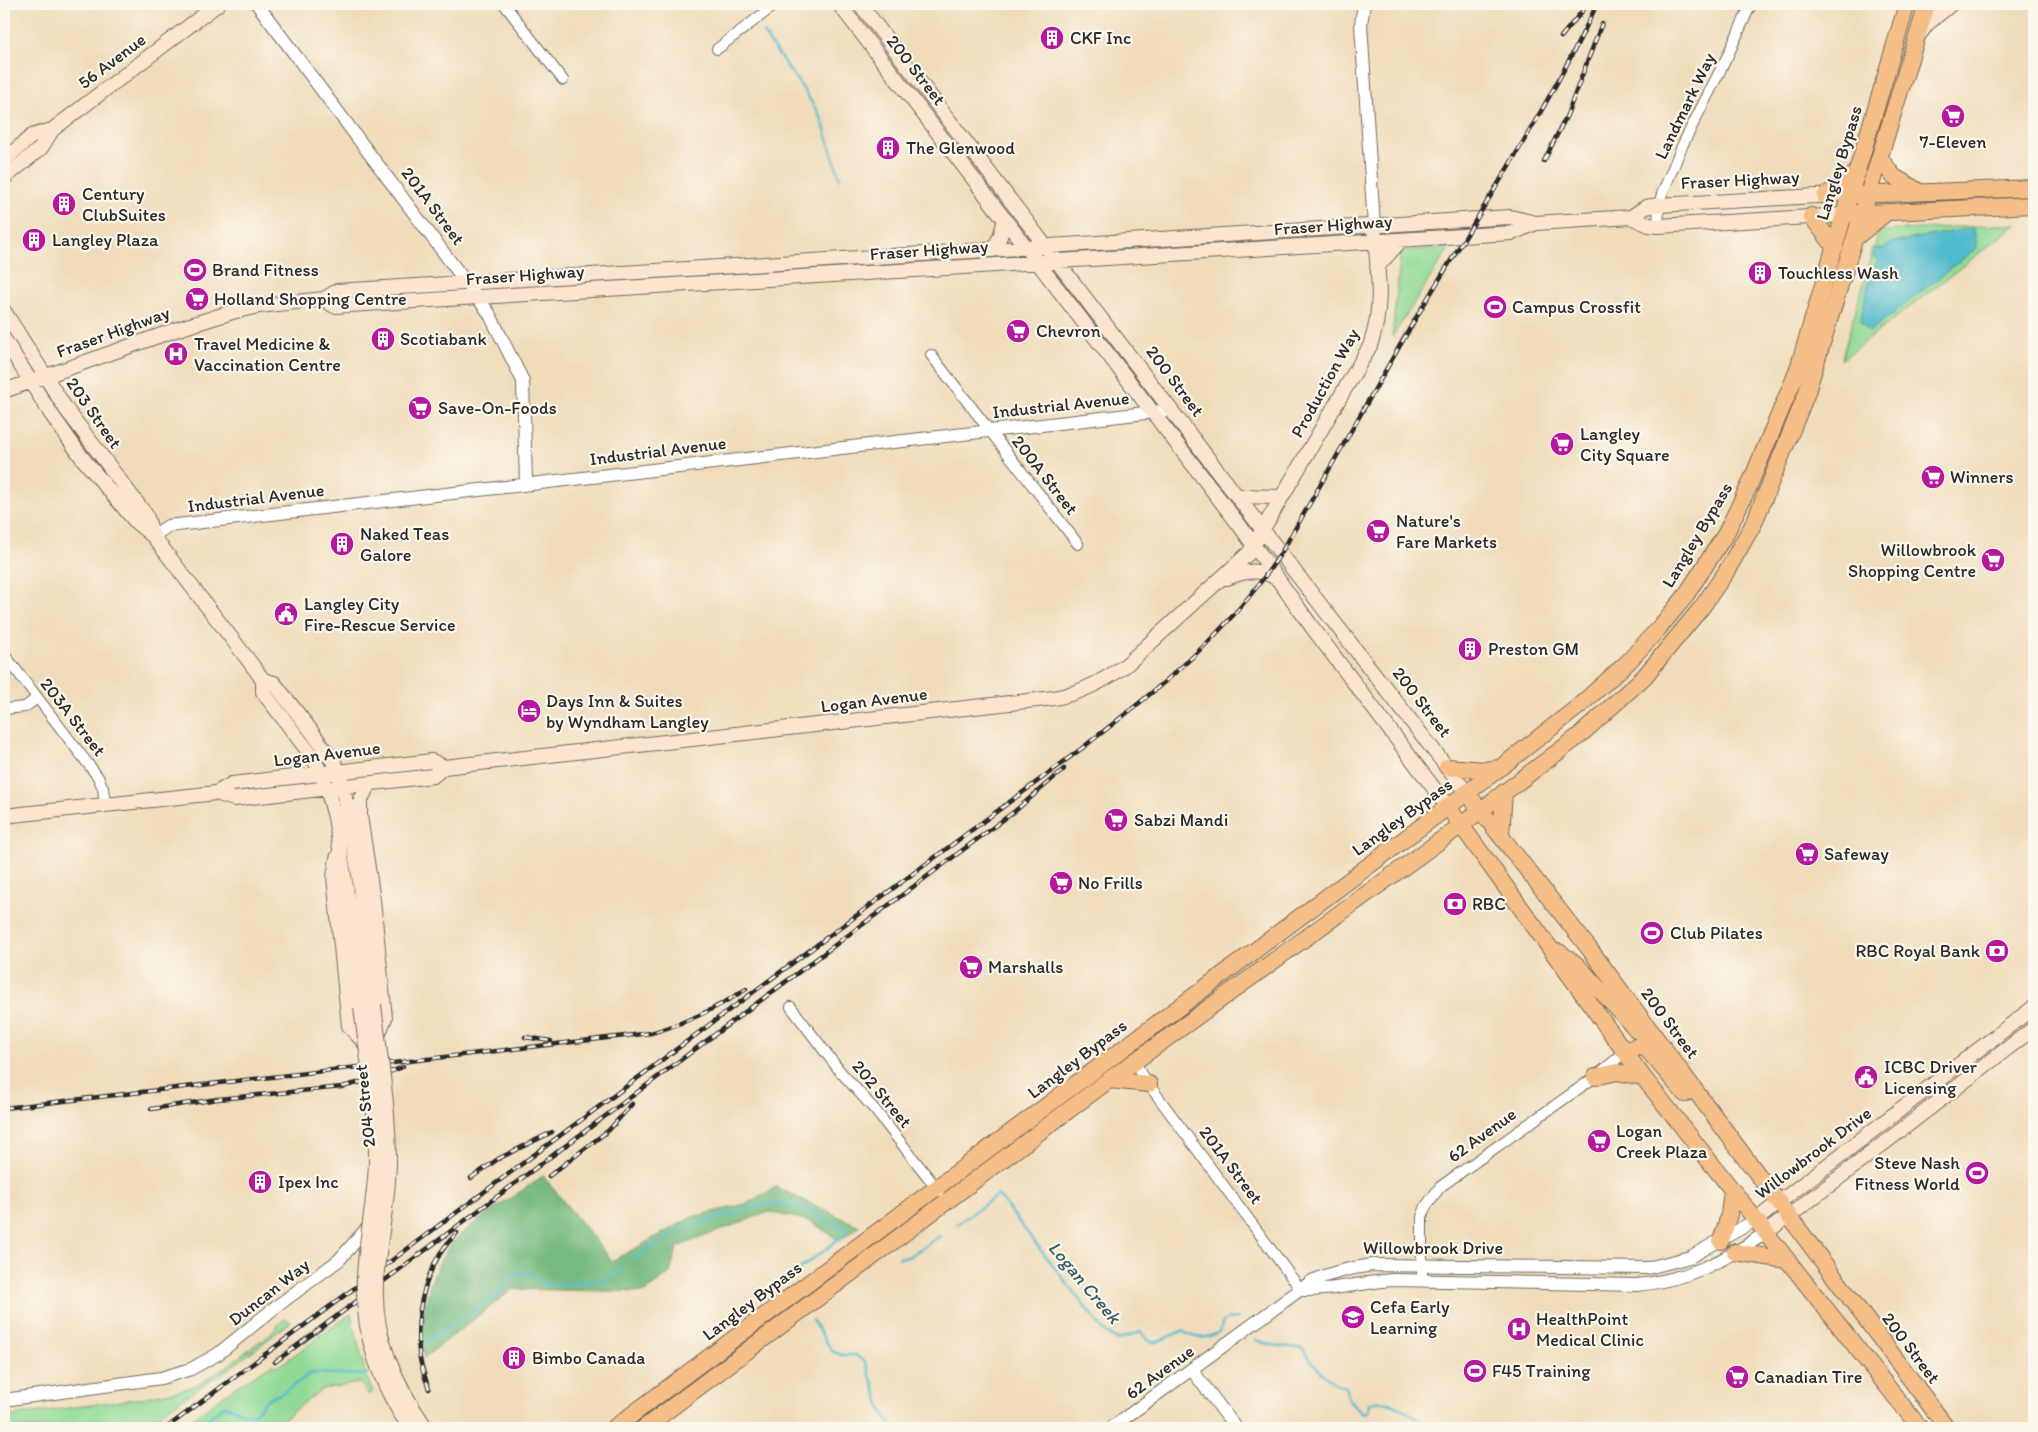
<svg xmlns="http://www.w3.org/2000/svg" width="2038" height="1432" font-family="Itim,sans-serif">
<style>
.green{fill:#91da95;stroke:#5e8260}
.forest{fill:#74ba7e;stroke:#507254}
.water{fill:#50bacd;stroke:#3e727c}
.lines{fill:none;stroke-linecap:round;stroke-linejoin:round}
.stream{stroke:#50bacd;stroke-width:2.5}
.minor-casing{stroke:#70695d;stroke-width:12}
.tertiary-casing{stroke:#70695d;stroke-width:14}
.secondary-casing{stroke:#70695d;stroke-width:16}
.primary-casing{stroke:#70695d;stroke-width:18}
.trunk-casing{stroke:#70695d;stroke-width:18}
.minor{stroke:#fff;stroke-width:10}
.tertiary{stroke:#fff;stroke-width:12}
.secondary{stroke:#fbe5cf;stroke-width:14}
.primary{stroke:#f6be87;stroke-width:16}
.trunk{stroke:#f6be87;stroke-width:16}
.rail-casing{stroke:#2b2b2b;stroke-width:4.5}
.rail{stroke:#fbf7ec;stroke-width:2.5;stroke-dasharray:8;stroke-linecap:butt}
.secondary-bridge-casing{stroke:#70695d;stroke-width:16;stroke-linecap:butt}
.secondary-bridge{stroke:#fbe5cf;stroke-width:14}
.labels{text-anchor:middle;stroke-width:4.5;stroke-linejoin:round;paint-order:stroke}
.poi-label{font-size:18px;fill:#2b2b2b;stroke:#fbf7ec;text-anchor:start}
.street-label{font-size:18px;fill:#2b2b2b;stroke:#fbf7ec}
.water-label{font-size:19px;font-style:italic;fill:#385d64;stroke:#fbf7ec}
</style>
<rect width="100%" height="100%" fill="#fbf7ec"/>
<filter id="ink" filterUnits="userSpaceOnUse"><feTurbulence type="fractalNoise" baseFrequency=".02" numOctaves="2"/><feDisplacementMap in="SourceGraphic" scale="10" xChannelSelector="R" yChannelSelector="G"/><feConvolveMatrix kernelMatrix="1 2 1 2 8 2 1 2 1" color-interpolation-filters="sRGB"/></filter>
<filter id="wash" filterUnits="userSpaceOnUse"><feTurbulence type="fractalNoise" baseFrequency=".0096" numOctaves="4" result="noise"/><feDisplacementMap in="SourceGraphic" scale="20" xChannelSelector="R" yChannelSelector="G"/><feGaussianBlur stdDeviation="1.12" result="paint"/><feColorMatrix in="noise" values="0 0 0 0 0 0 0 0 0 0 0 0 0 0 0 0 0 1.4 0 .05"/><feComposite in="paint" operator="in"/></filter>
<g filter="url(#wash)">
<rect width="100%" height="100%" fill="#f0dcba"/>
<path class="green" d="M2017,224l-176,136 38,-129z
M1450,247l-58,90 9,-86z
M351,1314l15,62 7,16 -4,3 -9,-12 -38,6 -50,39h-28l-22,-6 -12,6h-30l51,-38 40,-25 8,1z
M285,1318l6,4 -61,46 -66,43 -19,17h-141v-11l137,-19 41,-8 19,-7 26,-17 33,-25h3z"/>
<path class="forest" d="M543,1176l69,85 80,-44 54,-13 30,-17 83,39 -19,15 -30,-20 -42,-9 -91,35 -7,26 -25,19 -132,-3 -89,69c-6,-37 5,-96 35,-122 25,-22 56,-40 84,-60z"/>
<path class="water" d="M1974,228l3,20 -108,84 -9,-11 11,-47 7,-13 -7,-9 1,-4 12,1 9,-7z"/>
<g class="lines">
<path class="stream" d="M763,33l43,60 16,27 18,59
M957,1224l41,-29 106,136 13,9 24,-8 10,10 3,1 28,-12c13,8 23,9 37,1l4,-10 4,-3 11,-1
M899,1258l9,-1 32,-21
M633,1260l45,-30 86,-26 33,1 50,25 -18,17 -47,35
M812,1320l21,32 9,3h14l10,8 16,47 11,18
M1256,1340c17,7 28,6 46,8 12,16 23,33 43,39l5,14 13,12 5,-1 1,-8c18,-10 47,14 61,24
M427,1342l70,-46 15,-18 7,-4 11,-1 15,12 59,-5 19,-12
M97,1428l13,-4 26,2
M196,1428l28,-22c9,1 17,8 28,8l6,-4 9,-11 16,-6 28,-20 52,2 11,-4"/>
</g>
</g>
<g filter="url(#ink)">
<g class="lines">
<g class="minor-casing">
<path id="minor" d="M504,4l59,76
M717,49l59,-45
M1658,226l1,-21 3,-11 21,-50 45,-89 23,-51
M931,355l147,189
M4,654l94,123 5,11 2,16
M4,709l21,-2 12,-9
M791,1007l48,63 36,40 64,81
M1135,1061l6,13 160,216
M1422,1281v-64l4,-11 14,-19 155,-110 30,-25"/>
</g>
<g class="tertiary-casing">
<path id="tertiary" d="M257,4l232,309 34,68 3,102
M1364,4l-3,20 13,202
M153,536l15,-10 1003,-116
M1301,1290c31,1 62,-8 93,-10l243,5c49,-5 89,-24 128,-52
M1192,1370l44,58
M4,1400l157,-22 30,-9 27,-15 55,-45 66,-49 31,-35
M1111,1428l201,-147c20,-9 39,-13 60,-16l276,3 42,-11 66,-37"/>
</g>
<g class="secondary-casing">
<path id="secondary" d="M839,4l401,522 72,101 136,180
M860,4l435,568 172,221
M1919,35l8,-11 24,-20
M4,160l28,-24 20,-6 166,-126
M4,178l37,-30 11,-18
M1631,217l15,-10 13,-2 176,-10
M993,250l7,-13 5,-18
M1377,267l24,-27
M324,299l10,7 1160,-72 18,-1 24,-10
M4,311l62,98 80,106 7,21
M4,339l47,75 32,45 53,63 17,14 96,125 14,19v12l45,59 9,14 10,23 8,29 17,110 9,80
M4,391l174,-62 54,-17 27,-6 65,-7 13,-8 15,-1 1158,-73 26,6 95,-6 18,8 9,1 186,-11
M1238,496l42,1
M1227,578c17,-7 32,-10 49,0
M263,680l11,3 38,49 23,32 8,22 16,89 15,130
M216,793l16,-9 200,-23 12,6
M4,816l212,-23 18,6 199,-23 11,-9 610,-69c28,-5 50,-17 72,-33l123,-112 121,-207c15,-42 7,-77 4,-120
M337,858l-3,19 15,149 23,25 13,-33 -12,-118 -13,-84v-14l9,-19
M1756,1220l278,-213
M1765,1233l36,-26 233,-179"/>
</g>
<g class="primary-casing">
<path id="primary" d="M1854,195l180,-7
M1849,214l185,-9
M1467,793l124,158 356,477
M1448,807l195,270 277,351
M1559,952l18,13 59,64 6,5 8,2
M1625,1052l9,-5 12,1 39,46
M1595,1077l22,-5 26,5
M1721,1241l8,-26 3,-25
M1735,1252l52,8"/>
</g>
<g class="trunk-casing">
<path id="trunk" d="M1880,158l13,18 25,15
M1825,196l33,-24
M1811,216l24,31
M1855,238l31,-25
M1447,767l38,3 15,-2
M1501,835l3,-43
M1109,1080l40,4
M614,1428l886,-660 78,-61 50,-45 31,-34 25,-30 41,-63 24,-49 48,-114 110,-368
M644,1428l465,-348 339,-245 131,-99 65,-59 58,-70 24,-35 28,-49 52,-128 121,-391"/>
</g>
<use href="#minor" class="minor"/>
<use href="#tertiary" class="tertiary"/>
<use href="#secondary" class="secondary"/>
<use href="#primary" class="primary"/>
<use href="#trunk" class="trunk"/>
<g class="rail-casing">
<path id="rail" d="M1561,37l27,-33
M1544,161l23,-46 35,-92
M525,1037l26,4
M4,1108l647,-75c35,-10 65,-24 95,-44
M151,1109l67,-10 124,-12 23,-6 38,-14
M549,1176l60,-46 23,-26
M471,1178l27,-19 54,-27
M275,1362l740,-551 49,-42
M429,1389c-4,-12 -9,-24 -10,-37 -4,-41 7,-90 38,-119
M156,1428l1,-1
M166,1428l915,-679c77,-60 146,-113 200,-196 47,-80 92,-162 139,-242 61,-101 127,-200 177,-307"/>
</g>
<use href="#rail" class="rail"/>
<g class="secondary-bridge-casing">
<path id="secondary-bridge" d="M374,1005c6,51 15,104 15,155 0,42 -11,83 -13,124 -3,54 21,102 50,144
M361,1007c6,51 16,103 15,155 -1,34 -8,67 -11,101 -6,61 11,116 45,165"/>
</g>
<use href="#secondary-bridge" class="secondary-bridge"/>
</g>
</g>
<defs>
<g id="building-disc" transform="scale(1.25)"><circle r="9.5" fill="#b5179e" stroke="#fbf7ec"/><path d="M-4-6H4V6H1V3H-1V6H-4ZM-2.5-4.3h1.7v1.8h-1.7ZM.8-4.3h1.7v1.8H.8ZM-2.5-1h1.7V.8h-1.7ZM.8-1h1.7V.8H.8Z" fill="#fff"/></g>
<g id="supermarket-disc" transform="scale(1.25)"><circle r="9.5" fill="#b5179e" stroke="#fbf7ec"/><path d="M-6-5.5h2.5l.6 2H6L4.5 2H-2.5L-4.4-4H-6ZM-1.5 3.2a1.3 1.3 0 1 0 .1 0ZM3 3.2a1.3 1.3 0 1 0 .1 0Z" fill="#fff"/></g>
<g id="stadium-disc" transform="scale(1.25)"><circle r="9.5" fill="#b5179e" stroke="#fbf7ec"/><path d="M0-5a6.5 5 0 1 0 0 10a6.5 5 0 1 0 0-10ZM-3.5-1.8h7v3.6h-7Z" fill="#fff"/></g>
<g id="hospital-disc" transform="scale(1.25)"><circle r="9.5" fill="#b5179e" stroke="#fbf7ec"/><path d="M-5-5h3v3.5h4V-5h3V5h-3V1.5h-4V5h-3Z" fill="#fff"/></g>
<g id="civic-disc" transform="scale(1.25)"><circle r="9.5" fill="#b5179e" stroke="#fbf7ec"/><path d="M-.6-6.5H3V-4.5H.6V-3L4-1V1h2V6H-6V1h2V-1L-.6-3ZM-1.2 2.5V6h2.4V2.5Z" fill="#fff"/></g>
<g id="hotel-disc" transform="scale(1.25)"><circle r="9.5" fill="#b5179e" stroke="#fbf7ec"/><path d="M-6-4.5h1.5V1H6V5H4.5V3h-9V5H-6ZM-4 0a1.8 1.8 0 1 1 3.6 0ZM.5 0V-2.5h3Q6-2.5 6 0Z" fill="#fff"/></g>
<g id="bank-disc" transform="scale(1.25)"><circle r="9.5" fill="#b5179e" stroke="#fbf7ec"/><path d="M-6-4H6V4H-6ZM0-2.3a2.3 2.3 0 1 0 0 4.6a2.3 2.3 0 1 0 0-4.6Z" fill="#fff"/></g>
<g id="school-disc" transform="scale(1.25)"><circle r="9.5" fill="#b5179e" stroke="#fbf7ec"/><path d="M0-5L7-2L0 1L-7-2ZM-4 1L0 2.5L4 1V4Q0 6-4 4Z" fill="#fff"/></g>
</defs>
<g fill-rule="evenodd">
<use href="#building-disc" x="1052" y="38"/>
<use href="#supermarket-disc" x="1953" y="116"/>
<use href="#building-disc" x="888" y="148"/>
<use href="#building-disc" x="64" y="204"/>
<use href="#building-disc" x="34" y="240"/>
<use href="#stadium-disc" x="195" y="270"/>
<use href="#building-disc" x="1760" y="273"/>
<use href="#supermarket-disc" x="197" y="299"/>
<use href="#stadium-disc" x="1495" y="307"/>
<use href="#supermarket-disc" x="1018" y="331"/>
<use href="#building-disc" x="383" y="339"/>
<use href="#hospital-disc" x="176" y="354"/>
<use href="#supermarket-disc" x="420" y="408"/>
<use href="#supermarket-disc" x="1562" y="444"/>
<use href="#supermarket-disc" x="1933" y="477"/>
<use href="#supermarket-disc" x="1378" y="531"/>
<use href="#building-disc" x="342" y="544"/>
<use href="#supermarket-disc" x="1993" y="560"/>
<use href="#civic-disc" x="286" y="614"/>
<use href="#building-disc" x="1470" y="649"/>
<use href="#hotel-disc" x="529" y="711"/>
<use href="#supermarket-disc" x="1116" y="820"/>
<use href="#supermarket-disc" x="1807" y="854"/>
<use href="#supermarket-disc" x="1061" y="883"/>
<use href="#bank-disc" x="1455" y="904"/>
<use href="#stadium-disc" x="1652" y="933"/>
<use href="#bank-disc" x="1997" y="951"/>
<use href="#supermarket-disc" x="971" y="967"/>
<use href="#civic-disc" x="1866" y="1077"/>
<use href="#supermarket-disc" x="1599" y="1141"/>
<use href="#stadium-disc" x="1977" y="1173"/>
<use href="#building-disc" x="260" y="1182"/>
<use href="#school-disc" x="1353" y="1317"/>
<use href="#hospital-disc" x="1519" y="1329"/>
<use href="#building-disc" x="514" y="1358"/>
<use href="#stadium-disc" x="1475" y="1371"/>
<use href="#supermarket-disc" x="1737" y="1377"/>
</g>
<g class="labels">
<g class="poi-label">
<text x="1070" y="44">CKF Inc</text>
<text x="1953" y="148" text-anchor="middle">7-Eleven</text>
<text x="906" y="154">The Glenwood</text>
<text x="82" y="200">Century<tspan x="82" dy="21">ClubSuites</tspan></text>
<text x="52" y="246">Langley Plaza</text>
<text x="212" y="276">Brand Fitness</text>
<text x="1778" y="279">Touchless Wash</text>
<text x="214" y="305">Holland Shopping Centre</text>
<text x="1512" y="313">Campus Crossfit</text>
<text x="1036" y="337">Chevron</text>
<text x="400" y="345">Scotiabank</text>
<text x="194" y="350">Travel Medicine &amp;<tspan x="194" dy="21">Vaccination Centre</tspan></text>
<text x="438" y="414">Save-On-Foods</text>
<text x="1580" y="440">Langley<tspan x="1580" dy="21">City Square</tspan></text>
<text x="1950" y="483">Winners</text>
<text x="1396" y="527">Nature's<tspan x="1396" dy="21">Fare Markets</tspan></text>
<text x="360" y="540">Naked Teas<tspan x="360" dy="21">Galore</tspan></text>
<text x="1976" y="556" text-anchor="end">Willowbrook<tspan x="1976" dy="21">Shopping Centre</tspan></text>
<text x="304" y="610">Langley City<tspan x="304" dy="21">Fire-Rescue Service</tspan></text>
<text x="1488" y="655">Preston GM</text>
<text x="546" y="707">Days Inn &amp; Suites<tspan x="546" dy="21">by Wyndham Langley</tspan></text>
<text x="1134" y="826">Sabzi Mandi</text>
<text x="1824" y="860">Safeway</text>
<text x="1078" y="889">No Frills</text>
<text x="1472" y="910">RBC</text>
<text x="1670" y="939">Club Pilates</text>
<text x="1980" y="957" text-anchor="end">RBC Royal Bank</text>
<text x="988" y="973">Marshalls</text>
<text x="1884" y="1073">ICBC Driver<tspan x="1884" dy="21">Licensing</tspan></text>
<text x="1616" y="1137">Logan<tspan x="1616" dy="21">Creek Plaza</tspan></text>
<text x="1960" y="1169" text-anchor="end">Steve Nash<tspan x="1960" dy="21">Fitness World</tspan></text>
<text x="278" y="1188">Ipex Inc</text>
<text x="1370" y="1313">Cefa Early<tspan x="1370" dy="21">Learning</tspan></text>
<text x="1536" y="1325">HealthPoint<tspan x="1536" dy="21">Medical Clinic</tspan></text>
<text x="532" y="1364">Bimbo Canada</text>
<text x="1492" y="1377">F45 Training</text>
<text x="1754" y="1383">Canadian Tire</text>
</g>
<g class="street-label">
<text transform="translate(112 61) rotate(-37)" y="6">56 Avenue</text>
<text transform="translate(916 70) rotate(52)" y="6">200 Street</text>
<text transform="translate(1685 106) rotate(-64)" y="6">Landmark Way</text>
<text transform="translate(1839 163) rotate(-73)" y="6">Langley Bypass</text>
<text transform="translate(1740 180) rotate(-3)" y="6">Fraser Highway</text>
<text transform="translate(433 206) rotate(53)" y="6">201A Street</text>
<text transform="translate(1333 225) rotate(-4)" y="6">Fraser Highway</text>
<text transform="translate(929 250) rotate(-4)" y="6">Fraser Highway</text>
<text transform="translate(525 275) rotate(-4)" y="6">Fraser Highway</text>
<text transform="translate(113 332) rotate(-20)" y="6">Fraser Highway</text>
<text transform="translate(1175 381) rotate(53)" y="6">200 Street</text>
<text transform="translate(1325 383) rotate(-61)" y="6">Production Way</text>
<text transform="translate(1061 405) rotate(-6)" y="6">Industrial Avenue</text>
<text transform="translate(94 413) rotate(55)" y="6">203 Street</text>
<text transform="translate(658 451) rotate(-7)" y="6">Industrial Avenue</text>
<text transform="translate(1045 475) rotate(52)" y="6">200A Street</text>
<text transform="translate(256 498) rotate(-7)" y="6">Industrial Avenue</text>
<text transform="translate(1697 535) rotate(-59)" y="6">Langley Bypass</text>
<text transform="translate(874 700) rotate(-7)" y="6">Logan Avenue</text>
<text transform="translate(1422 702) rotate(52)" y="6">200 Street</text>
<text transform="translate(73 717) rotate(52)" y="6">203A Street</text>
<text transform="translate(327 754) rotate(-7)" y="6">Logan Avenue</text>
<text transform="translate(1402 817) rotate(-36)" y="6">Langley Bypass</text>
<text transform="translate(1670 1023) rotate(53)" y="6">200 Street</text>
<text transform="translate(1077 1059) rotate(-37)" y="6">Langley Bypass</text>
<text transform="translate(882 1094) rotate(50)" y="6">202 Street</text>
<text transform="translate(365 1106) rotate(-96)" y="6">204 Street</text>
<text transform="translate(1482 1135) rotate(-36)" y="6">62 Avenue</text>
<text transform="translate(1813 1153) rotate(-37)" y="6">Willowbrook Drive</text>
<text transform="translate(1231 1165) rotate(53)" y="6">201A Street</text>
<text x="1433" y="1254">Willowbrook Drive</text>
<text transform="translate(269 1292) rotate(-38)" y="6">Duncan Way</text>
<text transform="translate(752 1301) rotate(-37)" y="6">Langley Bypass</text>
<text transform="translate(1911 1348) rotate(53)" y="6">200 Street</text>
<text transform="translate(1160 1372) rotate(-36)" y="6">62 Avenue</text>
</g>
<g class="water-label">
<text transform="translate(1085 1282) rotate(50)" y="7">Logan Creek</text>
</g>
</g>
<rect width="2038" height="1432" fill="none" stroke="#fbf7ec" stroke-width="20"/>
</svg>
